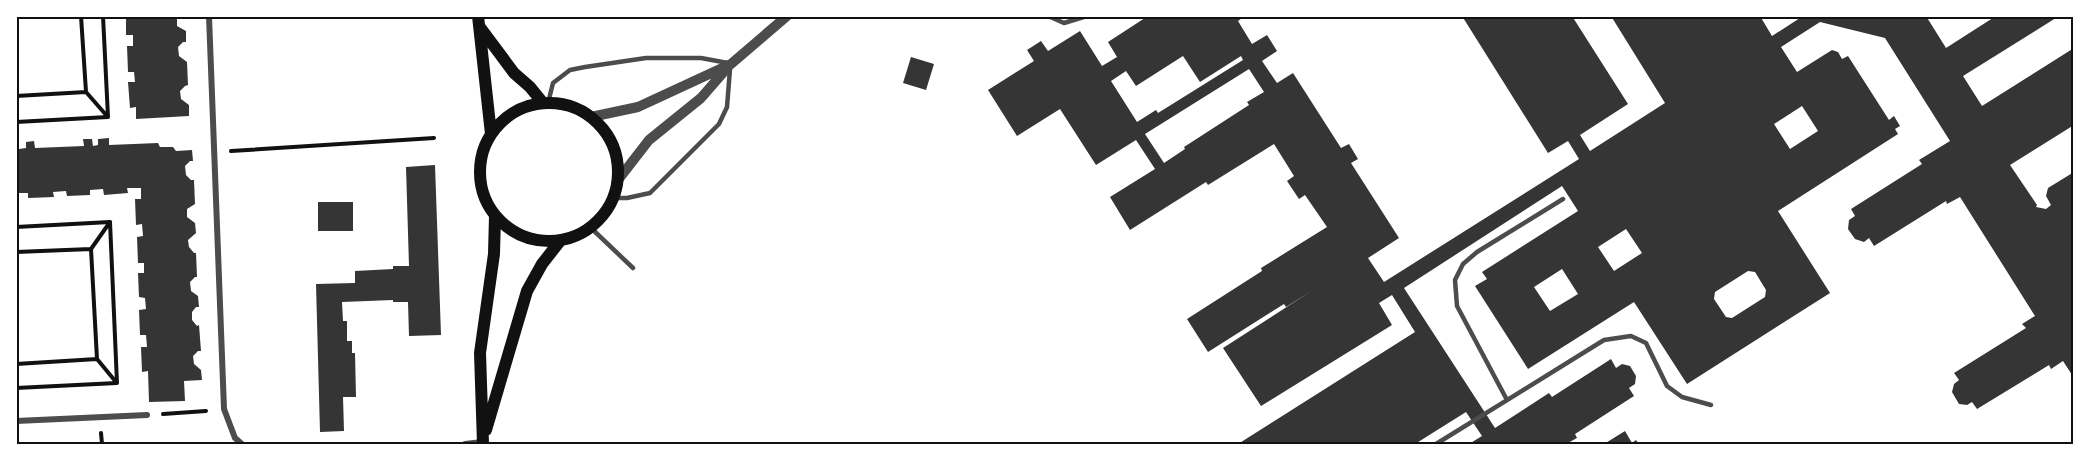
<svg xmlns="http://www.w3.org/2000/svg" width="2090" height="461" font-family="'Playfair Display',serif">
<style>
.building{fill:#353535;fill-rule:evenodd}
.lines{fill:none;stroke-linecap:round;stroke-linejoin:round}
.path{stroke:#111;stroke-width:4}
.service{stroke:#4c4c4c;stroke-width:4.5}
.minor{stroke:#4c4c4c;stroke-width:6}
.tertiary{stroke:#4c4c4c;stroke-width:10}
.secondary{stroke:#111;stroke-width:12}
.neatline{fill:none;stroke:#111;stroke-width:2}
</style>
<rect width="100%" height="100%" fill="#fff"/>
<path class="building" d="M126,16h51v10l9,5v11h-3l-5,5 1,9 8,6 1,23 -3,1 -5,5 1,8 8,6v11l-53,3v-12l-6,1 -2,-26h7l-1,-10h-6l-1,-26h6v-11h-7z
M1148,16h97l-7,5 14,23 15,-9 10,16 -15,10 15,22 16,-10 48,75 8,-4 9,15 -7,4 48,75 -31,20 16,24 195,-123 -11,-18 -20,12 -86,-137h110l56,88 -48,31 10,16 75,-48 -54,-87h149l12,20 31,-20h123l20,32 50,-32h63l-96,60 19,30 92,-58v77l-64,40 27,40 -1,2 10,2 5,-4 -5,-9 2,-8 26,-16v206l-11,-17 -12,8 -2,-4 -72,44 -5,-7 -5,3 -8,-1 -7,-12 2,-8 5,-4 -5,-7 72,-45 -4,-4 13,-8 -75,-119 -13,7 -1,-3 -72,45 -5,-8 -5,4 -9,-3 -7,-10 1,-9 6,-4 -4,-7 71,-45 -3,-4 31,-19 -65,-103 -65,-16 -39,25 16,25 35,-22 6,2 4,7 6,-3 41,64 5,-4 6,10 -5,3 3,5 -120,77 52,82 -143,91 -53,-82 -106,67 -53,-83 12,-7 -5,-7 96,-61 -16,-25 -158,102 91,140 54,-35 3,4 59,-38 5,9 6,-4 8,2 6,10 -1,8 -6,4 5,8 -59,38 2,4 -11,6h-97l13,-8 -16,-24 -51,32h-177l177,-112 -23,-37 -13,8 13,22 -131,81 -38,-58 90,-58 -27,17 -2,-3 -76,48 -21,-33 75,-48 -1,-3 66,-41 -22,-32 -6,4 -12,-18 7,-5 -20,-32 -66,41 -2,-3 -76,48 -20,-33 45,-28 -19,-29 -40,25 -36,-56 -43,27 -29,-46 46,-29 -7,-11 14,-9 7,10 32,-20 22,35 15,-9 -9,-15zM1183,56l17,26 41,-26 2,4 -85,53 -2,-3 -19,12 -26,-41 15,-10 10,15zM1249,69l15,23 -17,10 2,3 -65,42 1,2 -21,14 -19,-29zM1802,106l16,25 -28,18 -16,-25zM1626,229l16,24 -28,18 -16,-24zM1562,269l16,25 -28,17 -16,-24zM1748,271l7,1 11,18 -1,7 -33,21 -6,-1 -12,-18 1,-7z
M911,57l23,7 -8,26 -23,-7z
M109,138v7l49,-2 2,4h13l3,4 16,-1 1,11h-3l-5,5 1,9 5,5h3l1,24 -8,5v8l8,6 1,10 -8,7 1,7 5,6h2l1,24h-2l-5,5 1,9 7,5 1,11h-3l-4,5v8l5,6 2,-1 2,26h-3l-5,5 1,8 7,6 1,10 -18,1 1,20 -36,1 -1,-31 -6,1 -1,-25h6l-1,-12h-6l-1,-25 7,-1 -1,-11 -6,-1 -1,-24h6v-10h-6l-1,-26 6,-1 -1,-12 -6,1 -1,-26h6v-11h-14l1,5 -24,2 -1,-6 -13,1v5l-23,1 -1,-5 -13,1 1,5 -26,1v-5h-12v-51h3v7l7,-1v-6l8,-1 1,7 49,-2 -1,-7h9l1,7 5,-1v-6z
M435,165l6,170 -32,1 -1,-34h-15v-2l-51,2 1,19h4v20h5v12h3l1,44h-13l1,34 -24,1 -4,-148 39,-1v-12l38,-2v-3h16l-3,-99z
M318,202h35v29h-35z
M1625,431l7,12 4,-3 3,4h-35z"/>
<g class="lines">
<path class="path" d="M86,92l21,24
M16,96l70,-4 -5,-76
M16,122l92,-5 -5,-101
M231,151l203,-13
M16,227l94,-5 7,161 -101,5
M91,249l19,-27
M16,252l75,-3 6,110 -81,5
M97,359l19,23
M163,414l43,-3
M101,433l1,11"/>
<path class="service" d="M1048,16l16,7 23,-7
M548,103l5,-20 17,-13 15,-3 61,-9h55l27,5
M614,198h13l23,-5 69,-69 8,-17 3,-38
M591,228l42,40
M1507,400l-50,-94 -2,-26 8,-16 14,-12 86,-53
M1436,444l168,-104 27,-4 15,7 21,43 15,11 29,8"/>
<path class="minor" d="M209,16l15,393 11,29 7,6
M16,421l131,-6
M465,444l17,-2"/>
<path class="tertiary" d="M591,117l47,-10 93,-43 56,-48
M618,180l31,-40 52,-42 27,-31"/>
<path class="secondary" d="M478,16l13,118
M479,26l35,47 16,14 13,16
M480 172a69 69 0 1 1 138 0a69 69 0 1 1-138 0Z
M486,430l41,-139 15,-27 18,-23
M483,444l-3,-91 14,-99 1,-38"/>
</g>
<rect width="2090" height="461" fill="none" stroke="#ffffff" stroke-width="36"/>
<rect x="18" y="18" width="2054" height="425" class="neatline"/>
</svg>
